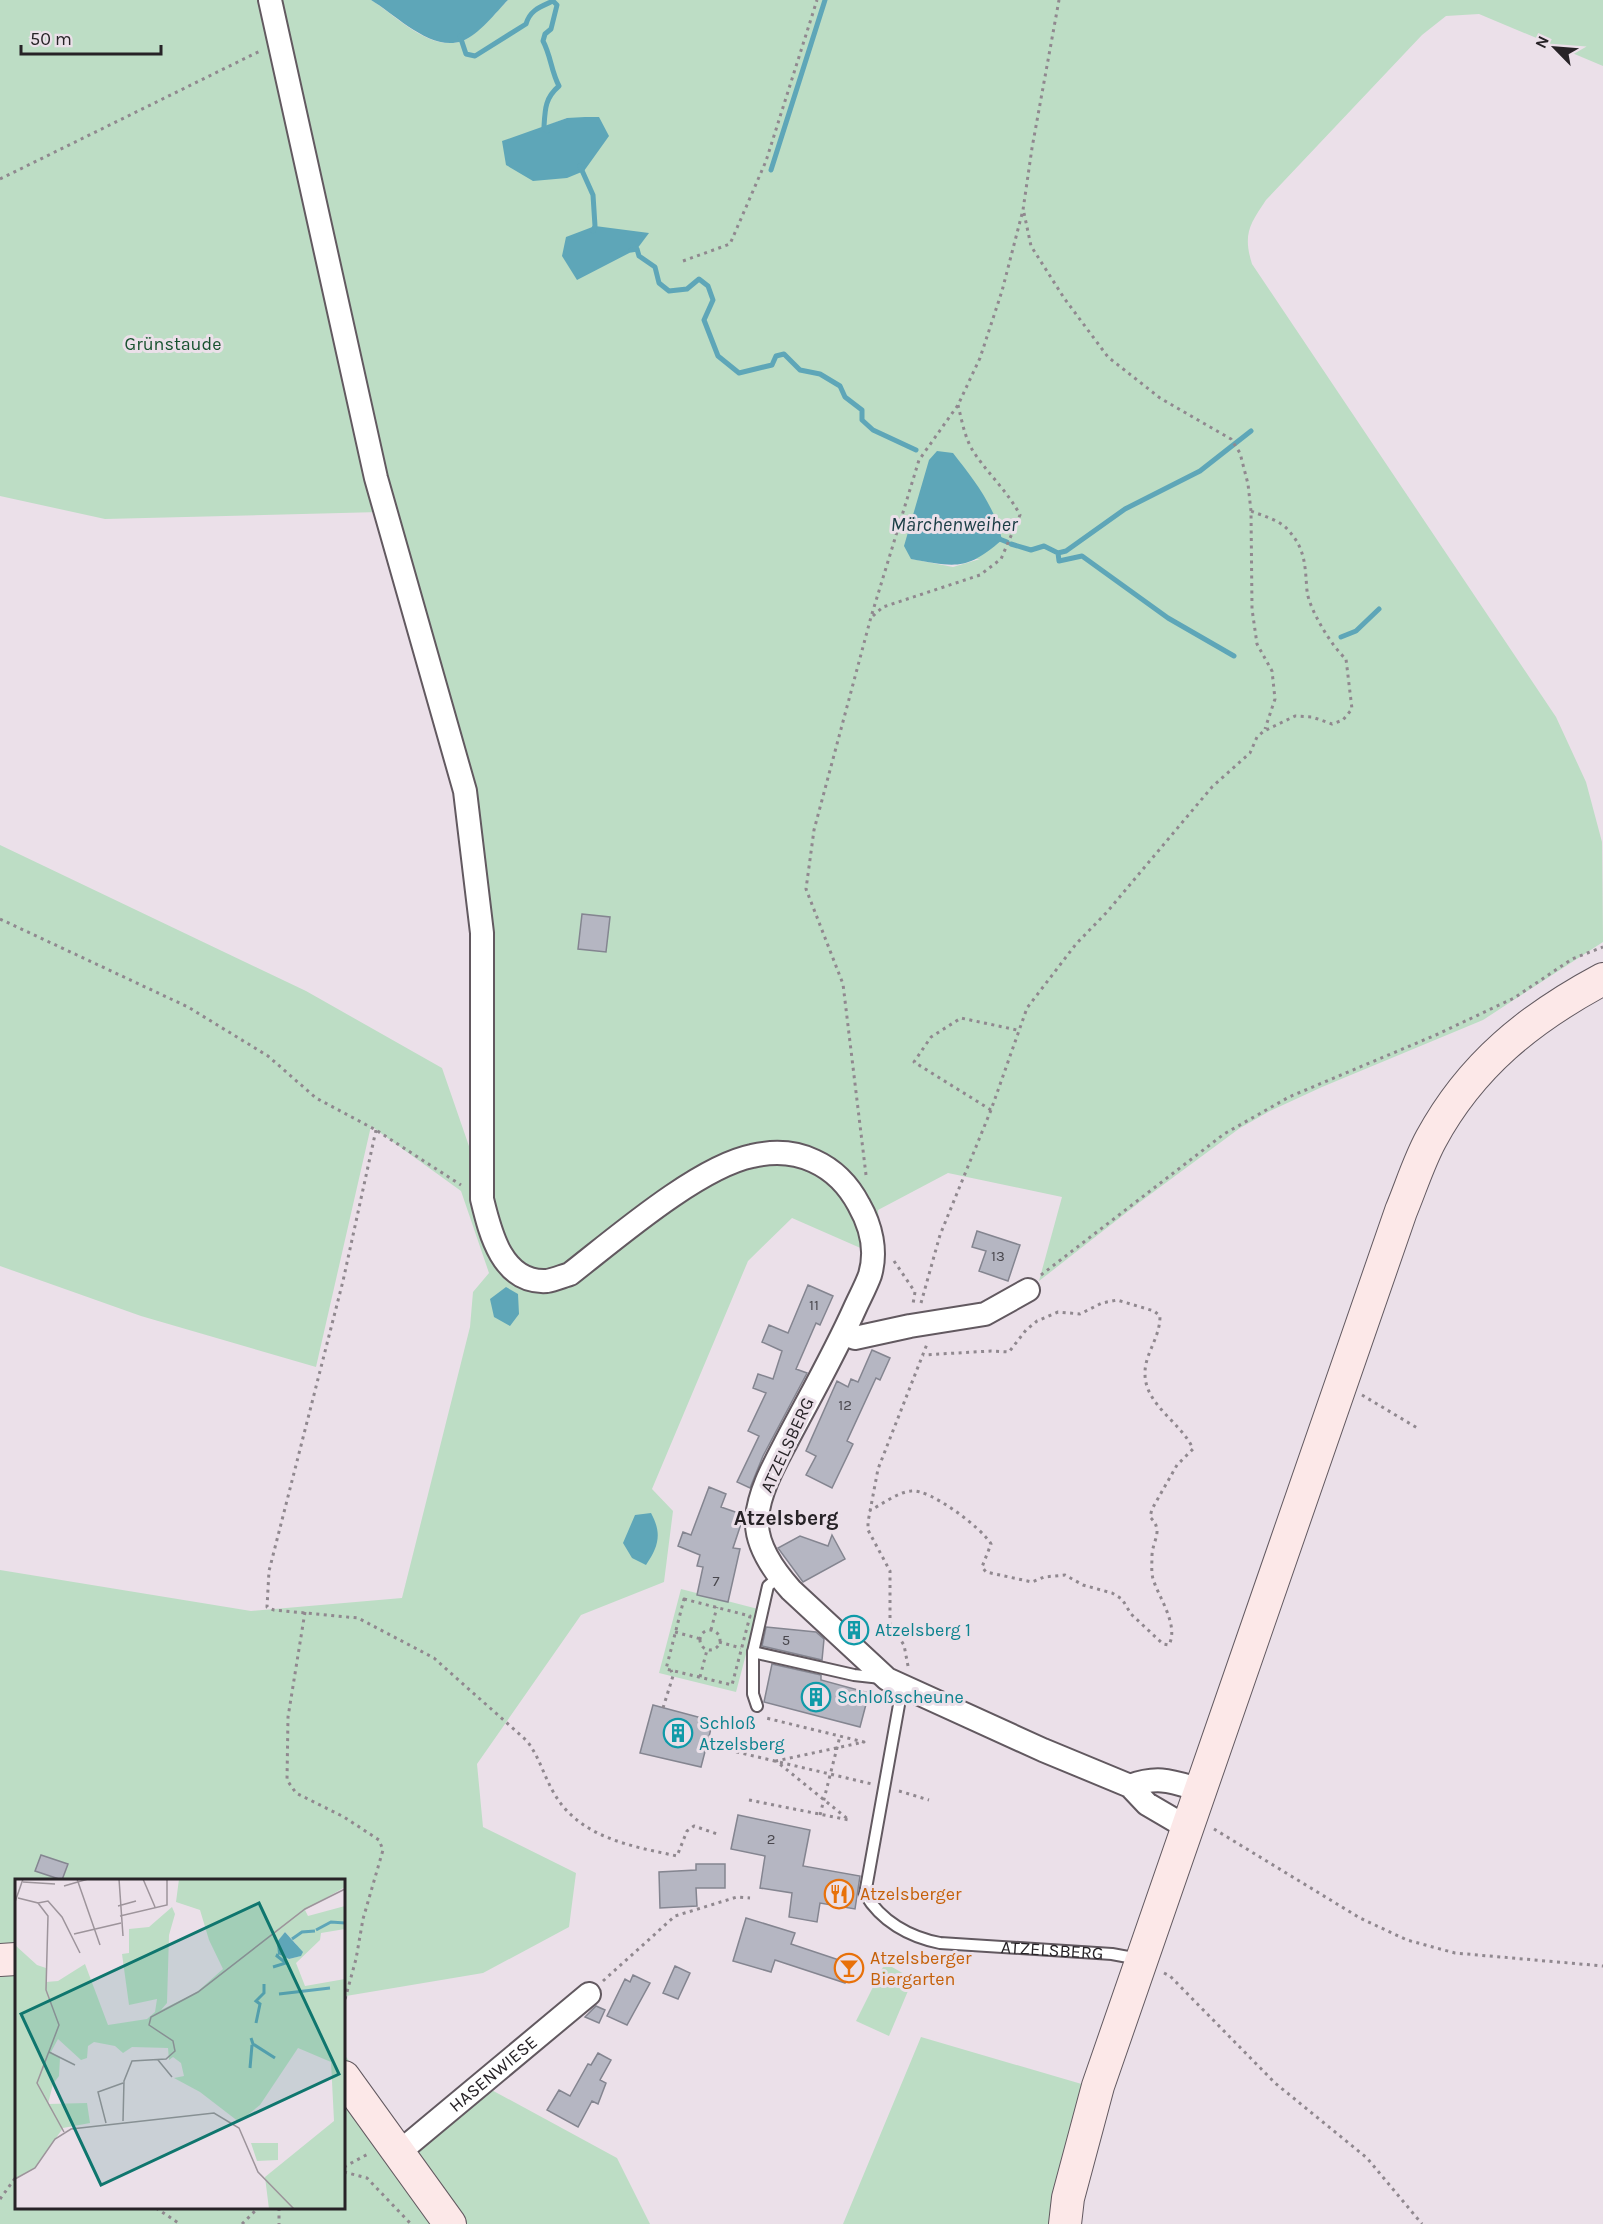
<svg xmlns="http://www.w3.org/2000/svg" width="1603" height="2224" font-family="Karla,sans-serif">
<style>
.green{fill:#bdddc5;fill-rule:evenodd}
.water{fill:#5ea6b8}
.lines{fill:none;stroke-linecap:round;stroke-linejoin:round}
.stream{stroke:#5ea6b8;stroke-width:5}
.building{fill:#b5b6c2;stroke:#848590;stroke-width:1.5}
.lane-casing{stroke:#625960;stroke-width:14}
.street-casing{stroke:#625960;stroke-width:26}
.secondary-casing{stroke:#625960;stroke-width:34}
.path{stroke:#90888f;stroke-width:3;stroke-dasharray:3 4.5;stroke-linecap:butt}
.lane{stroke:#fff;stroke-width:10}
.street{stroke:#fff;stroke-width:22}
.secondary{stroke:#fce8e8;stroke-width:32}
.labels{text-anchor:middle;stroke-width:6;stroke-linejoin:round;paint-order:stroke}
.number-label{font-size:15px;fill:#4a484e}
.park-label{font-size:18px;fill:#18522f;stroke:#ebe0e9}
.street-label{font-size:18px;fill:#272327;stroke:#ebe0e9}
.culture-label{font-size:18px;fill:#0d838f;stroke:#ebe0e9;text-anchor:start}
.food-label{font-size:18px;fill:#c56008;stroke:#ebe0e9;text-anchor:start}
.water-label{font-size:20px;font-style:italic;fill:#1a3d45;stroke:#ebe0e9}
.quarter-label{font-size:21px;font-weight:bold;fill:#272327;stroke:#ebe0e9}
.inset-river{fill:none;stroke:#5ea6b8;stroke-width:3}
.inset-road{fill:none;stroke:#9d949b;stroke-width:1.5}
.view{fill:#0f766e;fill-opacity:0.15;stroke:#0f766e;stroke-width:3}
.inset-edge{fill:none;stroke:#272327;stroke-width:3}
</style>
<rect width="100%" height="100%" fill="#ebe0e9"/>
<path class="green" d="M0,0h371c26,16 58,52 91,41 14,-5 35,-30 46,-41h1095v66l-124,-52 -33,2 -24,19 -156,165c-17,25 -23,35 -14,64l304,453 30,65 16,60 1,100 -120,78 -161,67 -52,24 -30,17 -100,74 -101,79 23,-84 -114,-24 -70,37 3,47 -89,-39 -44,43 -96,228 21,22 -9,71 -83,33 -104,149 6,63 93,46 -7,54 -86,46 -137,23 -2,4v-120h-328v328h328v-154l60,83 73,-55 140,76 33,66h-650v-654l251,41 151,-13 68,-271 3,-35 16,-19 -28,-82 -90,-65 -55,241 -175,-51 -141,-50v-421l306,146 136,77 29,84 11,-219 -17,-142 -85,-279 -275,7 -105,-23zM567,118l-61,47 38,-38zM912,559h68l-27,8z
M681,1589l77,20 -22,83 -77,-19z
M885,1963l28,16 -24,57 -33,-15z
M921,2037l164,48 -32,139h-210z"/>
<path class="water" d="M371,0h137c-12,12 -29,35 -46,41 -31,11 -66,-26 -91,-41z
M585,117h14l10,19 -25,35 -17,7 -34,3 -27,-16 -4,-24 65,-23z
M595,226l54,7 -12,16 -60,31 -15,-24 4,-19z
M937,451l16,2c21,27 42,53 49,87 -36,31 -46,27 -91,19l-7,-13 25,-86z
M506,1287l12,7 1,20 -9,12 -16,-9 -4,-18z
M651,1513c11,20 8,33 -5,52l-14,-7 -9,-15 12,-28z"/>
<g class="lines">
<path class="stream" d="M460,36l6,18 9,2 51,-32c4,-14 14,-17 27,-23l4,4 -6,24 -6,5 -2,7c8,15 8,30 16,45 -14,12 -14,23 -15,41l3,4
M580,166l13,29 2,31 -2,5
M771,170l54,-170
M631,250l6,-1 2,7 16,11 4,16 10,8 18,-2 12,-10 9,7 5,14 -9,20 14,36 21,17 33,-8 4,-9 8,-2 16,16 20,4 20,12 5,11 17,13v10l11,10 43,20
M997,538l10,4
M1011,544l20,6 13,-4 14,7 8,-2 59,-42 75,-38 51,-40
M1058,553l1,8 23,-5 86,62 66,38
M1341,637l15,-6 23,-22"/>
</g>
<path class="building" d="M582,914l28,3 -4,35 -28,-3z
M977,1231l43,14 -12,36 -29,-10 7,-20 -14,-4z
M808,1285l25,11 -13,29 -4,-2 -20,46 11,4 -1,2 -43,81 -13,32 -13,-6 22,-46 -11,-5 18,-38 -13,-5 5,-14 15,5 9,-28 -20,-9 7,-17 19,8z
M872,1350l18,8 -10,22 -4,-2 -29,63 6,3 -21,44 -26,-13 10,-19 -10,-5 31,-70 11,6 3,-8 7,3z
M709,1487l17,7 -5,13 23,8 -11,33 7,1 -12,53 -31,-7 6,-28 -6,-1 3,-11 -22,-9 5,-14 8,3z
M832,1535l13,24 -42,23 -25,-34 22,-12 28,10z
M766,1627l50,5 8,7 -2,21 -60,-14z
M772,1664l49,11v5l48,13 -9,34 -96,-25z
M653,1705l60,16 -12,46 -61,-14z
M738,1815l72,15 -7,36 57,10 -5,33 -35,-6 -3,19 -28,-5 3,-24 -32,-5 5,-32 -34,-7z
M41,1855l27,9 -6,16 -27,-9z
M696,1864h29v24h-29l1,18 -37,2 -1,-36 37,-2z
M746,1918l49,15 -4,11 60,20 -6,19 -70,-23 -4,12 -38,-11z
M675,1966l15,7 -12,26 -15,-6z
M633,1975l17,8 -23,42 -20,-9 18,-37 5,3z
M596,2006l9,4 -6,13 -14,-6z
M598,2053l13,7 -11,20 6,3 -8,21 -6,-3 -14,26 -31,-17 12,-20 11,6 18,-32 3,1z"/>
<g class="lines">
<g class="lane-casing">
<g id="lane">
<path d="M753,1652l101,23 27,3"/>
<path id="s1" d="M902,1688l-37,206c16,27 44,43 75,49l172,11 27,5"/>
<path d="M757,1706l-4,-12v-42l15,-66 11,-9"/>
</g>
</g>
<g class="street-casing">
<g id="street">
<path d="M270,0l106,478 89,313 17,142v266c8,33 20,85 65,82 7,-1 16,-5 23,-7 45,-35 128,-107 182,-118 21,-5 43,-4 62,5 20,9 35,25 45,44 12,21 18,46 11,70 -4,11 -10,22 -15,33 -21,47 -47,92 -71,138 -11,21 -25,47 -27,72 -2,26 17,53 34,72l96,89 156,71 87,36 17,18 41,24"/>
<path d="M844,1334l11,4 55,-12 75,-12 43,-24"/>
<path d="M1130,1786c29,-11 43,-4 71,4"/>
<path id="s2" d="M397,2150l12,-6 180,-150"/>
</g>
</g>
<g class="secondary-casing">
<path id="secondary" d="M0,1960l16,-1
M344,2077l106,147
M1065,2224l3,-26 30,-112 303,-875c10,-24 18,-50 30,-72 40,-74 99,-121 172,-160"/>
</g>
<path class="path" d="M0,179l260,-128
M1024,213l7,33 33,52 44,59 52,41 71,41 9,14 8,31 3,27 1,98 5,35 15,27 3,28 -10,30
M683,261l47,-17 36,-83 51,-161
M873,616l10,-9 97,-32 21,-16 19,-44c-12,-23 -30,-39 -45,-61 -10,-14 -13,-33 -17,-49
M0,919l188,88 80,49 48,42 60,32 85,55
M991,1110l-77,-48 17,-25 30,-19 56,12
M376,1130l-33,151 -74,290 -2,36 7,3 84,8 76,40 93,83c13,17 17,36 28,54 26,43 76,51 122,61l10,-25 7,-5 26,9
M866,1175l-23,-191 -37,-95 8,-59 57,-213 48,-157 39,-55 22,-47 22,-67 21,-81 9,-62 27,-148
M894,1261l21,31 -2,12
M1041,1275l183,-141 65,-37 149,-63 76,-36 58,-39 31,-12
M921,1303l19,-68 51,-125 36,-102 49,-64 31,-32 105,-125 38,-34 7,-16 7,-6 31,-15 17,1 20,7 11,-4 9,-11 -6,-50c-14,-12 -37,-50 -39,-68 -2,-24 -1,-42 -19,-61 -8,-10 -25,-14 -37,-19
M1362,1395l57,34
M869,1511c12,-6 29,-19 42,-20 18,-3 71,37 80,53l-9,23 4,5 46,10 12,-5 21,-2 18,10 29,8 10,6 9,15 32,30 6,1c10,-20 -10,-47 -16,-66 -2,-8 -1,-16 -1,-24 1,-16 12,-24 -2,-38l2,-8 25,-44 16,-16c-11,-26 -47,-43 -48,-74 -1,-21 15,-36 15,-59l-6,-5 -37,-11 -15,3 -22,11 -22,-2 -21,9 -11,9 -17,22 -18,-1 -68,4
M684,1599l66,17 -18,69 -66,-16z
M305,1612l-17,105 -1,63 9,13 48,24 35,23 4,10 -20,69 -7,40 -12,44
M711,1630l6,-23
M700 1640a10 10 0 1 1 20 0a10 10 0 1 1-20 0Z
M675,1632l26,7
M719,1642l22,6
M908,1666l-4,-21 -14,-21v-53l-22,-41v-8l10,-53 49,-125
M700,1677l7,-27
M663,1708l10,-32 -2,-6
M707,1745l165,39
M899,1791l30,9
M749,1800l100,20 -73,-59 88,-19 -98,-24
M820,1815l20,-79
M1214,1829l146,89 47,22 48,13 148,13
M1164,1973l6,3 105,107 92,75 55,66
M603,1981l72,-65 62,-19 13,1
M344,2167l24,-13
M344,2172l23,6 44,46
M0,2199l16,-22
M156,2208l24,16
M279,2208v16
M242,2224l16,-16"/>
<use href="#lane" class="lane"/>
<use href="#street" class="street"/>
<use href="#secondary" class="secondary"/>
</g>
<defs>
<g id="building-ring" transform="scale(1.5)"><circle r="9.5" fill="#ebe0e9" stroke="#0f9aa8" stroke-width="1.5"/><path d="M-4-6H4V6H1V3H-1V6H-4ZM-2.5-4.3h1.7v1.8h-1.7ZM.8-4.3h1.7v1.8H.8ZM-2.5-1h1.7V.8h-1.7ZM.8-1h1.7V.8H.8Z" fill="#0f9aa8"/></g>
<g id="restaurant-ring" transform="scale(1.5)"><circle r="9.5" fill="#ebe0e9" stroke="#e8710a" stroke-width="1.5"/><path d="M-5-6h1v4h1v-4h1v4h1v-4h1v5L-1.5 .5V6h-2V.5L-5-1ZM5-6V6H3V1.5H1.5Q1.5-4 5-6Z" fill="#e8710a"/></g>
<g id="bar-ring" transform="scale(1.5)"><circle r="9.5" fill="#ebe0e9" stroke="#e8710a" stroke-width="1.5"/><path d="M-6-5H6L.8 .8V4.5H3.5V6h-7V4.5H-.8V.8Z" fill="#e8710a"/></g>
</defs>
<g fill-rule="evenodd">
<use href="#building-ring" x="854" y="1630"/>
<use href="#building-ring" x="816" y="1697"/>
<use href="#building-ring" x="678" y="1733"/>
<use href="#restaurant-ring" x="839" y="1894"/>
<use href="#bar-ring" x="849" y="1968"/>
</g>
<g class="labels">
<g class="number-label">
<text x="998" y="1261">13</text>
<text x="814" y="1310">11</text>
<text x="845" y="1410">12</text>
<text x="716" y="1586">7</text>
<text x="786" y="1645">5</text>
<text x="771" y="1844">2</text>
</g>
<g class="park-label">
<text x="173" y="350">Grünstaude</text>
</g>
<g class="street-label">
<text transform="translate(787 1445) rotate(-65)" y="6">ATZELSBERG</text>
<text dy="6" stroke="none"><textPath href="#s1" startOffset="414">ATZELSBERG</textPath></text>
<text dy="6" stroke="none"><textPath href="#s2" startOffset="123">HASENWIESE</textPath></text>
</g>
<g class="culture-label">
<text x="875" y="1636">Atzelsberg 1</text>
<text x="837" y="1703">Schloßscheune</text>
<text x="699" y="1729">Schloß<tspan x="699" dy="21">Atzelsberg</tspan></text>
</g>
<g class="food-label">
<text x="860" y="1900">Atzelsberger</text>
<text x="870" y="1964">Atzelsberger<tspan x="870" dy="21">Biergarten</tspan></text>
</g>
<g class="water-label">
<text x="954" y="531">Märchenweiher</text>
</g>
<g class="quarter-label">
<text x="786" y="1525">Atzelsberg</text>
</g>
</g>
<g transform="translate(15 1879)">
<rect width="330" height="330" fill="#ebe0e9"/>
<path d="M164,0h166v8l-40,23 3,6 37,-10v23l-24,4 -1,7 -24,23 9,23 40,-7v230h-76l-4,-32 69,-56 -3,-59 -33,-14 -38,57 -21,17 -39,-30 -26,-14 10,-2 -3,-13 -8,-6 -4,3 -1,-12 -36,-1 -9,6 -8,-7 -21,-4 -6,4 -1,12 -6,2 -23,-21 -7,13 9,6 -1,18 -6,8 -5,20 39,-1 3,20 -27,5 -28,40 -20,11v-234l22,20 9,3v14l12,-1 27,-17 23,61 39,-6 8,-7 2,-13 -28,6 -7,-51 7,-1v-24l20,-2 23,-20 3,7 -6,21 -2,68 -6,7 36,-18 26,-23 -14,-29 -9,-30 -24,-8zM270,53l11,12 4,12 -11,3 -11,-5v-12zM236,264h27v17l-21,1z" fill="#bdddc5" fill-rule="evenodd"/>
<path d="M270,53l18,20 -2,4 -12,3 -11,-5 -1,-12z" fill="#5ea6b8"/>
<path class="inset-river" d="M301,51l15,-8 14,1M277,60l10,-7 13,-1M258,88l13,-4 -9,-7 1,-2M264,115l51,-6M241,144l4,-19 -4,-3 8,-8v-9M236,159l2,6 22,14M235,189l2,-23"/>
<path class="inset-road" d="M62,0l23,66M104,0l4,57M128,0l12,28M8,3l32,2M49,7l24,-7M3,19l20,5 10,13 -2,74 13,35 -22,58 27,49M0,23l8,-23M23,24l10,-2 14,16 18,36M103,27l18,-5M105,37l47,-11v-26M59,55l47,-11M34,173l26,13M143,181l14,17M108,242l1,-40 8,-20 34,-2 9,-8 -2,-10 -24,-16 2,-8 47,-25 107,-83 40,-20M91,244l-8,-31 25,-9M0,300l20,-11 20,-29 16,-10 143,-16 25,15 19,44 36,37"/>
<path class="view" d="M244,24l80,171 -238,111 -80,-171z"/>
<rect width="330" height="330" class="inset-edge"/>
</g>
<g transform="translate(1555 48) rotate(295)" stroke="#ebe0e9" stroke-width="4.5" paint-order="stroke">
<path d="M0-4.5L10 22L0 15L-10 22Z" fill="#272327"/>
<text y="-9" font-size="16" font-weight="bold" text-anchor="middle" fill="#272327">N</text>
</g>
<path d="M21 45v9h140v-9" fill="none" stroke="#272327" stroke-width="3"/>
<text x="30" y="45" font-size="18" fill="#272327" stroke="#ebe0e9" stroke-width="4.5" paint-order="stroke">50 m</text>
</svg>
